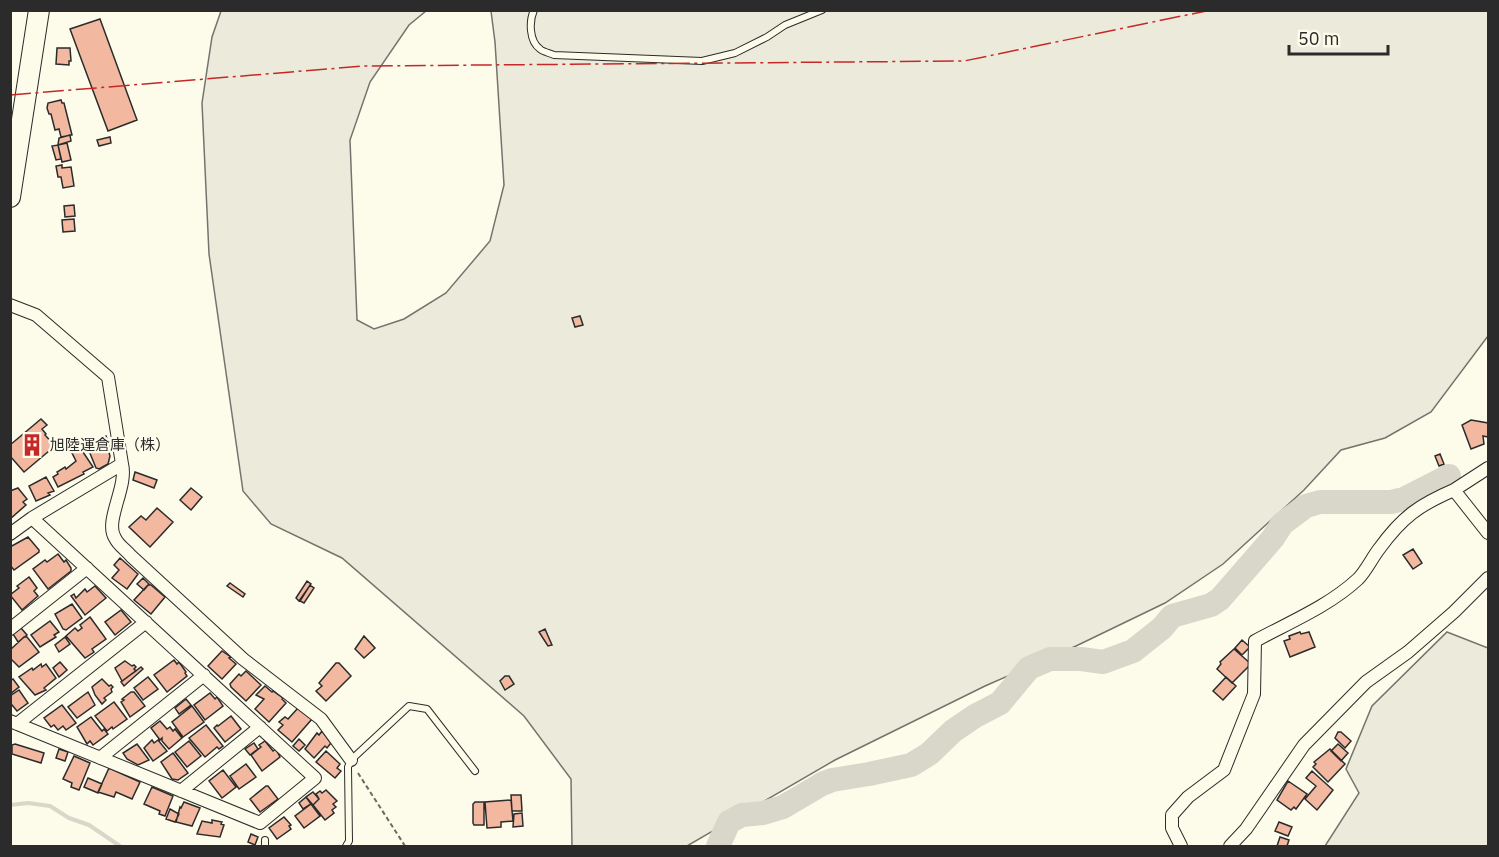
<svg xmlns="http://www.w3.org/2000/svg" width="1499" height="857" font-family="'IBM Plex Sans','Noto Sans JP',sans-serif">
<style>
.green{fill:#ecebdb;stroke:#74746e;stroke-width:1.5}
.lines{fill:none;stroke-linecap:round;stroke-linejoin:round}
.stream{stroke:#d8d7c9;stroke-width:4}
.river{stroke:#d8d7c9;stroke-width:24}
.building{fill:#f2b8a0;stroke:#2b2b2b;stroke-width:1.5}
.service-casing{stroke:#2b2b2b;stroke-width:8}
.minor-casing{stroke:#2b2b2b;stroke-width:14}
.primary-casing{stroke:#2b2b2b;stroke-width:22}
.path{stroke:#6a6964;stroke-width:2;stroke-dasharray:4.5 3;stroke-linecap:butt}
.service{stroke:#fdfbea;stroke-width:6}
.minor{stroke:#fdfbea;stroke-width:12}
.primary{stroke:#fdfbea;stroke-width:20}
.power{stroke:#c62828;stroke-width:1.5;stroke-dasharray:21 4.5 3 4.5;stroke-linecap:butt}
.labels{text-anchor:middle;stroke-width:4.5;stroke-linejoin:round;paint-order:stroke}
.poi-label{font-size:15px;fill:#2b2b2b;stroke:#fdfbea;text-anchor:start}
</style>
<rect width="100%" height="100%" fill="#fdfbea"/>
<path class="green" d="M221,11h205l-17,14 -39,57 -20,58 7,180 17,9 30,-10 42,-26 44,-52 14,-56 -9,-143 -4,-31h997v325l-57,76 -46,26 -44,12 -37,40 -81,74 -58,39 -89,43 -91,40 -150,74 -148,86h-115l-1,-67 -47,-63 -182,-158 -71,-34 -28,-33 -34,-237 -7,-151 10,-66z
M1447,632l41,16v198h-163l34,-53 -13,-24 26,-63z"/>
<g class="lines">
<path class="stream" d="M10,805l18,-2 22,3 19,12 20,7 31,21"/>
<path class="river" d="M718,846l11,-24 13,-7 21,-2 20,-6 39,-23 10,-4 37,-6 42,-9 18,-11 24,-23 22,-15 25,-13 29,-35 21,-9h31l22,3 30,-11 29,-23 10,-12 39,-11 9,-6 53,-61 9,-14 24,-18 14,-4h71l13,-3 45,-23"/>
</g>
<path class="building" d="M100,19l37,101 -29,11 -38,-102z
M57,48h13l1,13h-2v4l-13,-1z
M61,100l1,3h2l8,32 -11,2 -2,-8 -4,1 -4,-16h-2l-2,-6 1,-5z
M70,135l1,6 -13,4 1,-7z
M110,137l1,6 -12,3 -2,-6z
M67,143l4,17 -9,2 -4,-17z
M58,145l3,14 -5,1 -4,-14z
M62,165v3l9,-1 3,19 -11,2 -2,-11h-3l-2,-11z
M74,205l1,11 -10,1 -1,-11z
M74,219l1,12 -12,1 -1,-12z
M580,316l3,9 -8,2 -3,-9z
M41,419l6,6 -5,4 4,5 -1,1 10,11 -31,26 -14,-16v-11z
M1471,420l17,3v14l-5,-1 1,8 -13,5 -9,-24z
M106,436l4,12 -2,1 2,7 -2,8 -9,5 -3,-1 -9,-22z
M81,449l12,18 -10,5 1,2 -26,13 -5,-10 5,-3 -1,-2 8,-5 1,2 10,-8 -4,-8z
M1440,454l4,10 -5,2 -4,-10z
M135,472l22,8 -3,8 -21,-8z
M46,477l8,14 -6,2 2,2 -14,6 -7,-15z
M18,488l9,11 -4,3 3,3 -16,14v-28z
M191,488l11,9 -11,13 -11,-10z
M157,508l16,14 -23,25 -21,-20 12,-11 5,4z
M28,537l11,13v2l-25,18 -4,-5v-18z
M1413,549l9,14 -9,6 -10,-14z
M58,554l6,8 2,-2 5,8v3l-23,18 -15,-20 12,-9 2,2z
M120,558l18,16 -11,15 -15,-11 7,-8 -5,-5z
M29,577l8,11 -3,3 4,5 -16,14 -12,-15 9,-7 -2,-2z
M143,578l6,6 -5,6 -7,-6z
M307,581l4,3 -12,17 -3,-3z
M230,583l15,11 -2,3 -16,-11z
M148,585h3l14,12 -14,17 -17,-14z
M310,585l4,3 -10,15 -4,-2z
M95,586l11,12 -21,17 -14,-19 3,-2 2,4 9,-9 2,3z
M72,604l10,14 -16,12 -3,-1 -8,-15z
M121,610l10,12 -16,13 -10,-13z
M90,617l16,22 -14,10 2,3 -9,6 -19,-22 9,-8 3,3 4,-3 -2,-3z
M50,621l9,11 -5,3 2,2 -16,10 -9,-12z
M21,628l6,7 -9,7 -5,-8z
M545,629l7,16 -4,1 -9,-14z
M1300,632l1,2 8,-2 6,15 -25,10 -6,-16 6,-2 -1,-3z
M364,636l11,12 -11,10 -9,-9z
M24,637h3l12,15 -20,15 -9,-9v-8z
M65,637l5,7 -11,8 -4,-7z
M1242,640l8,7 -8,8 -7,-7z
M1234,649l17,15 -19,19 -15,-14 4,-5 -1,-2z
M222,651l9,6 -2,1 7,6 -14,15 -14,-13z
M174,660l3,4 2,-2 7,10 -1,1 2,3 -20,16 -13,-17z
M125,661l7,5 2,-1 2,2 -2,2 2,2 -14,10 -7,-13z
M60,662l7,8 -8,7 -6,-9z
M336,663h3l12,13 -25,25 -10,-10 6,-5 -3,-3z
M41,664l1,3 4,-3 10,14 -12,10 2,2 -11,5 -16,-18 13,-9 1,2z
M141,667l2,2 -19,17 -3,-4z
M246,671l15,14 -15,16 -15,-14 -1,-3 9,-10 2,2z
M505,676h4l5,8 -9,6 -5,-9z
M148,677l10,12 -15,11 -9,-12z
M1226,677l10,9 -13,14 -10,-9z
M13,679l6,8 -9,7v-13z
M102,679l7,7 2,-1 2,2 -2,2 1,3 -8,6 2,2 -4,4 -7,-9 -3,-8z
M265,686l7,6 1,-1 10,7 -1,1 4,4 -17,19 -14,-13 9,-10 -8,-4z
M19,690l9,13 -11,8 -5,-6 -2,1v-10z
M88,692l7,13 -18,13 -9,-11z
M131,692h3l11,14 -15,11 -9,-15 3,-2 -2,-1z
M210,693l5,6 2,-2 6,9 -18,14 -11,-15z
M186,699l5,6 -12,9 -4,-6z
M114,702l13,17 -14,10 -1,-2 -5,4 -12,-15z
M62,705l14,18 -10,7 -3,-4 -5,4 -4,-5 -3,2 -7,-9z
M192,706l12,16 -21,15 -11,-15z
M298,708l14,11 -20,23 -14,-12 5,-5 -4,-3 6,-5 3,2z
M231,716l10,13 -16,13 -11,-14 3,-3 1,1z
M91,717l11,14 2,-2 4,5 -15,11 -3,-4 -3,3 -10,-17z
M160,721l7,8 3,-2 3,4 2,-2 7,9 -13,11 -7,-8v-3l-2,2 -9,-12z
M206,725l17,21 -4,3 -2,-2 -12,10 -16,-19z
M322,731l9,12 -4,5 -2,-2 -11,12 -9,-9 12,-16 2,2z
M1338,732h3l10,9 -6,7 -10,-10z
M299,739l6,6 -6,6 -6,-5z
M152,740l2,3 4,-3 9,11 -14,10 -9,-13z
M189,741l12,15 -14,11 -12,-15z
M265,741l8,10 3,-2 4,8 -18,14 -11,-16 10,-8 -2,-2z
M254,743l4,6 -8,6 -5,-6z
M15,744l29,9 -3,10 -29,-9v-9z
M137,744l12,16 -11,5 -11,-6 -4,-6z
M1338,744l10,9 -7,8 -10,-10z
M59,749l9,3 -3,9 -9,-3z
M1330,749l15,15 -17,18 -15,-15 3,-3 -2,-2z
M326,751l14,13 -3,4 4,3 -6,7 -19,-16z
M173,753l15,20 -10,7 -6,-1 -11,-17z
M74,756l16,7 -11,27 -8,-3 1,-4 -9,-4z
M246,764l10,13 -17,12 -9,-13z
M109,768l31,14 -8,17 -16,-7 -2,5 -16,-5z
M223,770l13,17 -14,11 -13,-17z
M1312,771l21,19 -16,20 -12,-11 11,-13 -10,-8z
M88,778l14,6 -4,9 -14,-6z
M1288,781l19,13 -11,15 -2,-2 -3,3 -14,-10z
M266,786h2l10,13 -18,13 -10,-13z
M152,787l21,9 -8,20 -6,-2 1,-3 -16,-7z
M326,790l11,11 -4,3 3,3 -4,3 2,3 -9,7 -12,-15 6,-6 -3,-5 4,-3 2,2z
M313,792l6,7 -6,6 -7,-8z
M511,795h10l1,16h-10z
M306,797l5,7 -8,5 -4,-6z
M511,800l2,21 -12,1v5l-14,1 -2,-26z
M184,802l16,6 -8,18 -16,-4 4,-15 1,1z
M475,802h9v23h-10l-1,-2v-19z
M311,804l9,12 -16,12 -9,-12z
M170,809l9,5 -4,8 -9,-3z
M522,813l1,13 -10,1 1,-13z
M284,817l7,8 -2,1 2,3 -14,10 -8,-11z
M212,820l10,2 -1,2 3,1 -4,12 -23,-3 5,-13 10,2z
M1279,822l13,5 -4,9 -13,-5z
M251,834l7,3 -3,8 -7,-3z
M1280,837l9,3 -2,6h-10z"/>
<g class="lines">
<g class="service-casing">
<path id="service" d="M534,10c-5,11 -5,31 6,39 3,3 10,4 14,6l148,6 33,-8 32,-16 18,-12 37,-15
M265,846v-6
M346,846l3,-5 -1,-74 3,-7 58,-54 18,3 48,62"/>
</g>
<g class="minor-casing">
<path id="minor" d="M10,305l26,10 72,62 14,87 -90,54
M122,464c6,23 -18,57 -7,74 3,7 11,12 16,18l112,103 78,60 30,41
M1454,490l34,-22
M10,534l22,-16 283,260 -55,45 -250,-102
M10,629l77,-61
M17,724l129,-102
M100,758l104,-83
M181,791l79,-64
M1181,846l-9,-18v-13l16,-18 36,-27 30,-76 1,-53c35,-19 74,-35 103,-62 8,-8 14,-21 21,-30 23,-32 40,-44 75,-59l34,43
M1230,846l16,-17 58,-84 62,-63 42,-30 46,-40 34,-34"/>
</g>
<g class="primary-casing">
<path id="primary" d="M10,197l29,-187"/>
</g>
<path class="path" d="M358,773l47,73"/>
<use href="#service" class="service"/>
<use href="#minor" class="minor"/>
<use href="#primary" class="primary"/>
<path class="power" d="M10,95l354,-29 600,-5 247,-51"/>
</g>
<defs>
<g id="building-bare" transform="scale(1.8)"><path d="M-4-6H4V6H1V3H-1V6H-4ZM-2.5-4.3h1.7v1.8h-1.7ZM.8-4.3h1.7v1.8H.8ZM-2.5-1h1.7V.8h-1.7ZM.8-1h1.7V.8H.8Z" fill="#c62828" stroke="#fdfbea" stroke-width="2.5" paint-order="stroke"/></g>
</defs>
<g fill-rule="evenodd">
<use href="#building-bare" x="32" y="445"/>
</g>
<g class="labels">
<g class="poi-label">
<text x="50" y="450">旭陸運倉庫（株）</text>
</g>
</g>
<rect width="1499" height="857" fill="none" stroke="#2b2b2b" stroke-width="24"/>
<path d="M1289 45v9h99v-9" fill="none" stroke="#2b2b2b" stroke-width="3"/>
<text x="1298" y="45" font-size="18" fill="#2b2b2b" stroke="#fdfbea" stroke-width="4.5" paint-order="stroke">50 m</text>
</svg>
